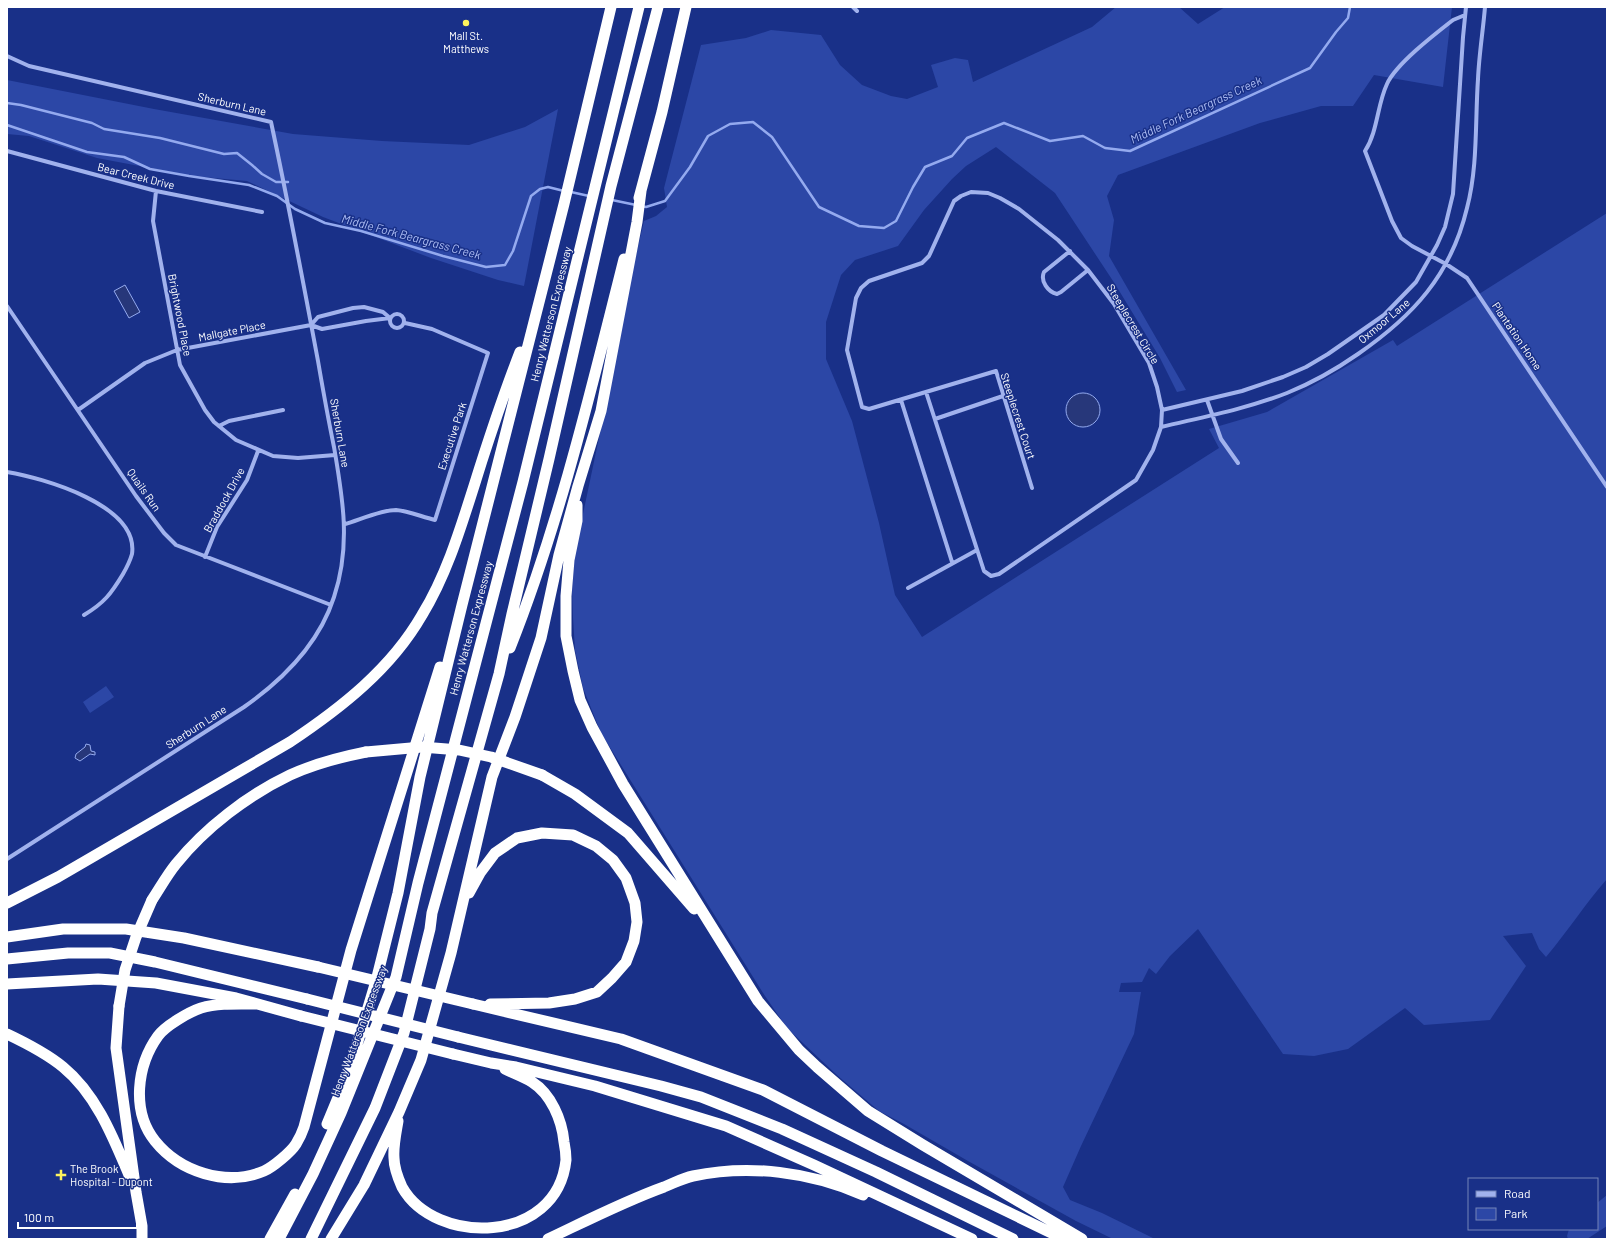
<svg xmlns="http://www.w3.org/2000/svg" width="1614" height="1246" font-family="Barlow,sans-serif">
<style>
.green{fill:#2c47a6}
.water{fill:#27377a;stroke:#94aaef}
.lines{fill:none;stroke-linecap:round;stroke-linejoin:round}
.stream{stroke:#94aaef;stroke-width:2.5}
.minor{stroke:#a1b2ed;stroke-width:4}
.motorway{stroke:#fff;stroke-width:11}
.motorway-bridge{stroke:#fff;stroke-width:11}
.poi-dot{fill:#fff55d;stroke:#193088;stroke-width:1.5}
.labels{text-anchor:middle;stroke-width:3;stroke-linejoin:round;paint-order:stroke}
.poi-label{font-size:11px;fill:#fff;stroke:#193088}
.street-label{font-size:11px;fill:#fff;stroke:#193088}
.water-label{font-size:12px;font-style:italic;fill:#adbdf4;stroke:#193088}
</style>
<rect width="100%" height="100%" fill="#193088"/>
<path class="green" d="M1116,7h63l19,17 27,-17h227l-9,80 -69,-12 -21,31h-32l-61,17 -142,52 -11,21 7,24 -5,36 77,134 -9,2 -17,-34 -45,-74 -60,-91 -59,-46 -30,19 -14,13 -28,31 -26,36 -43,14 -14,15 -15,47v37l26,62 27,102 16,72 27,42 297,-189 -10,-19 58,-17 126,-72 4,6 210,-133v666c-22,25 -39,52 -61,78l-7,-8 -7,-16 -29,3 23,30 -36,54 -66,5 -19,-17 -57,41 -34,7 -31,-2 -85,-125 -28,27 -14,18 -7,-6 -7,14 -21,1 -2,9h22l-7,42 -53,112 -18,41 7,13 32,13 53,26h-42l-37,-18 -108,-60 -64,-37 -25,-13 -41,-35 -51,-48 -22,-32 -164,-263 -18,-45 -8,-38 -2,-32 -1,-28 3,-38 45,-214 8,-49 16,-68 12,-5 11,-9 -3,-19 37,-143 45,-7 25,-8 50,5 19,30 22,20 29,11 16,3 31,-12 -7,-22 24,-7 13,2 5,22 119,-55z
M7,80l147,29 139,25 89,7 87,4 56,-18 33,-18 -34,177 -26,-6 -67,-22 -108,-41 -76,-36 -55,-5 -95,-18 -68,-22 -22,-2z
M106,686l8,11 -24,16 -7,-11z
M1607,1195v31l-20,13h-19l-1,-3 2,-7h28v-26z"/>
<path class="water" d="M125,285l15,27 -11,6 -15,-27z
M1066 410a17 17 0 1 1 34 0a17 17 0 1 1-34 0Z
M86,744l4,1 1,6 4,1v3l-5,-1 -10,7 -5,-3 1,-4 9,-7z"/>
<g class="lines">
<path class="stream" d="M7,103l14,2 71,18 12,6 56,9 64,16 13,-1 15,12 10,9 14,8h12
M7,125l80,27 37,5 26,12 39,7 60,9 28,11 18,13 30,14 36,8 82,25 43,11 19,-2 8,-14 18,-55 9,-7 8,-2 16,4
M571,192l18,4
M612,200l24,5
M641,206l5,1 19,-6 25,-34 18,-31 22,-12 23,-2 19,15 47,70 40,19 25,2 12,-7 17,-34 12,-20 27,-11 15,-18 37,-15 46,18 33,-5 22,12 25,3 180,-83 26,-36 12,-14 2,-11"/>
<path class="minor" d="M853,7l4,4
M1465,15l-12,5c-18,14 -57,44 -66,64 -10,21 -9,47 -22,67l27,70 9,17 11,8 34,18 21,14 140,209
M7,56l22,10 242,56c17,79 32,159 47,239 5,29 10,57 16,86 9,52 17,99 0,150 -15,47 -50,82 -90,110l-237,152
M7,151l149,40 106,21
M156,191l-3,30 27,144 25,45 9,12 22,18 37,16 25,2 37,-3
M1070,251l-26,21c-4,9 4,20 13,22l4,-2 27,-22
M7,306l129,190 28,37 12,12 155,60
M364,307l19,5 7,6 -24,3 -44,8 -11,-4 7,-8 35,-9z
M390 321a7 7 0 1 1 14 0a7 7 0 1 1-14 0Z
M926,392l58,179 7,5 8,-2 137,-94 17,-30 8,-23 1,-17 -5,-23 -8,-24 -35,-59 -26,-34 -30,-30 -39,-31 -19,-11 -12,-5 -17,-1 -10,4 -7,5 -25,55 -7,7 -53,18 -8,7 -5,10 -9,52 15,57 7,2 127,-38 36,117
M901,400l51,162
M1207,400l14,39 17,24
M78,410l67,-47 32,-13 134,-25
M1162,410l80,-19 41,-14 23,-10 22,-13 56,-39 32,-33 21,-37 8,-18 8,-33 10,-157 3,-30
M935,419l68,-23
M219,426l10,-5 54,-11
M1161,427c42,-10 85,-18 126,-34 25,-10 48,-23 71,-39 55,-38 93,-79 109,-146 11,-42 8,-86 11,-129 1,-24 5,-48 7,-72
M7,472c36,6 132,33 125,82 -2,7 -5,13 -9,20 -12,20 -19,29 -39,41
M345,524c14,-4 36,-14 51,-14 13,1 26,7 39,10l53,-167 -56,-24 -27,-6
M205,557l12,-30 30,-47 11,-29
M908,588l69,-38"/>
<path class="motorway" d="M639,198l23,-86 24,-105
M577,505v16l-8,39 -3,36v40l7,35 7,29 12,27 31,57 135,217 41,49 18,17 51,44 55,34 159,94
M510,648c50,-126 81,-258 114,-389
M542,775l33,19 53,39 66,76
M469,893l11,-20 15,-20 22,-15 25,-5 31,2 23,11 17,14 13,18 9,25 2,19 -3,19 -8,21 -14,16 -15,14 -22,7 -26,4 -59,1
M152,900c8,-12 15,-25 24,-36 29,-36 72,-69 114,-89 24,-11 51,-18 76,-23
M7,903l51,-26 232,-135c51,-34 101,-73 132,-127 24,-39 38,-85 52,-129 14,-45 29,-90 46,-134
M7,937l56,-8h63l58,9 134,29
M7,959l61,-6h42l45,9 152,37
M7,984l91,-5 58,4 80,15 65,18
M255,1004c-18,0 -37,-1 -54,4 -12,4 -36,18 -43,28 -21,29 -27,75 -3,105 25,31 71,46 109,30 9,-4 27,-19 32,-27 3,-5 6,-11 8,-17l47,-177 89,-283
M473,1004l148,35 142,51 119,61 182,88
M119,1006l-3,42 20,144 6,34v13
M7,1034c19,9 39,19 56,33 33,27 50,70 66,108
M458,1037l203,49 40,11 81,32 94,43 137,67
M453,1054l38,9 25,4 79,19 131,40 88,39 158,74
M398,1121c-2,12 -5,25 -4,37 0,9 4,20 8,29 33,59 155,58 164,-27 0,-6 -1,-13 -2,-18 -2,-22 -13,-48 -32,-60 -8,-5 -19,-9 -27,-13
M327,1124l22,-53 27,-90 22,-88 22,-116 42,-172 102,-401 47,-197
M270,1239l25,-45
M279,1239l34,-65 28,-61 55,-136 22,-94 105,-401 116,-475
M311,1239l64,-131 29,-75 26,-104 2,-16 67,-239 13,-60 37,-155 62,-273 47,-179
M331,1239l33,-54 35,-73 22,-52 30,-107 41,-176 23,-60 26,-79 18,-83 19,-69 23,-75 36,-189 4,-31
M548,1239c38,-18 77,-38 116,-52 10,-4 19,-9 29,-11 56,-12 118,-4 170,19"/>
<path class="motorway-bridge" d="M366,752l56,-5 37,3 32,7 51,18
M318,967l155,37
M307,999l151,38
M119,1006l6,-36 11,-33 16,-37
M301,1016l152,38"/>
</g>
<g class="poi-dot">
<circle cx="466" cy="23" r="4"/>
<path d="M59 1169h4v4h4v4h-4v4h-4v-4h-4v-4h4z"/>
</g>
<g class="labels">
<g class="poi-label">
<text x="466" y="40">Mall St.<tspan x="466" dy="13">Matthews</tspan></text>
<text x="70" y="1173" text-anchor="start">The Brook<tspan x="70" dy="13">Hospital - Dupont</tspan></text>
</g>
<g class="street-label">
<text transform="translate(232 104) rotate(13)" y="4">Sherburn Lane</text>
<text transform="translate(136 176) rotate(14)" y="4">Bear Creek Drive</text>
<text transform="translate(551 314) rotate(-76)" y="4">Henry Watterson Expressway</text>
<text transform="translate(180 315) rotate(79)" y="4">Brightwood Place</text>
<text transform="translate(1384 321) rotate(-40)" y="4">Oxmoor Lane</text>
<text transform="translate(1133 324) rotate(59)" y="4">Steeplecrest Circle</text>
<text transform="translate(232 331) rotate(-11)" y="4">Mallgate Place</text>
<text transform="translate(1517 336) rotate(56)" y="4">Plantation Home</text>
<text transform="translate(1018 416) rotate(72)" y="4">Steeplecrest Court</text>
<text transform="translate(340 433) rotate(80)" y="4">Sherburn Lane</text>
<text transform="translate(452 436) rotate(-72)" y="4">Executive Park</text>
<text transform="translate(144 490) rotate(55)" y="4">Quails Run</text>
<text transform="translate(224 500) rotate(-61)" y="4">Braddock Drive</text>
<text transform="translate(471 628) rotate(-75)" y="4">Henry Watterson Expressway</text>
<text transform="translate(196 727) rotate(-33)" y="4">Sherburn Lane</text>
<text transform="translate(359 1031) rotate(-69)" y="4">Henry Watterson Expressway</text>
</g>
<g class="water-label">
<text transform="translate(1196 110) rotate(-25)" y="4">Middle Fork Beargrass Creek</text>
<text transform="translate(411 237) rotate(15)" y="4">Middle Fork Beargrass Creek</text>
</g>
</g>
<rect width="1614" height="1246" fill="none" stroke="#ffffff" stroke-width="16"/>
<rect x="1468" y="1178" width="130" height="52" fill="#193088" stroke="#7583b8"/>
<rect x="1476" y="1191" width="20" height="6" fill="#a1b2ed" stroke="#7583b8"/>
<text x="1504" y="1198" font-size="12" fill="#ffffff">Road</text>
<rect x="1476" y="1208" width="20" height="12" fill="#2c47a6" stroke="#7583b8"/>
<text x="1504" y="1218" font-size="12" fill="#ffffff">Park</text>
<path d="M18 1222v6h119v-6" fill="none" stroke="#ffffff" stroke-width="2"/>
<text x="24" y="1222" font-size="12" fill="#ffffff" stroke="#193088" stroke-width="3" paint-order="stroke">100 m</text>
</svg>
